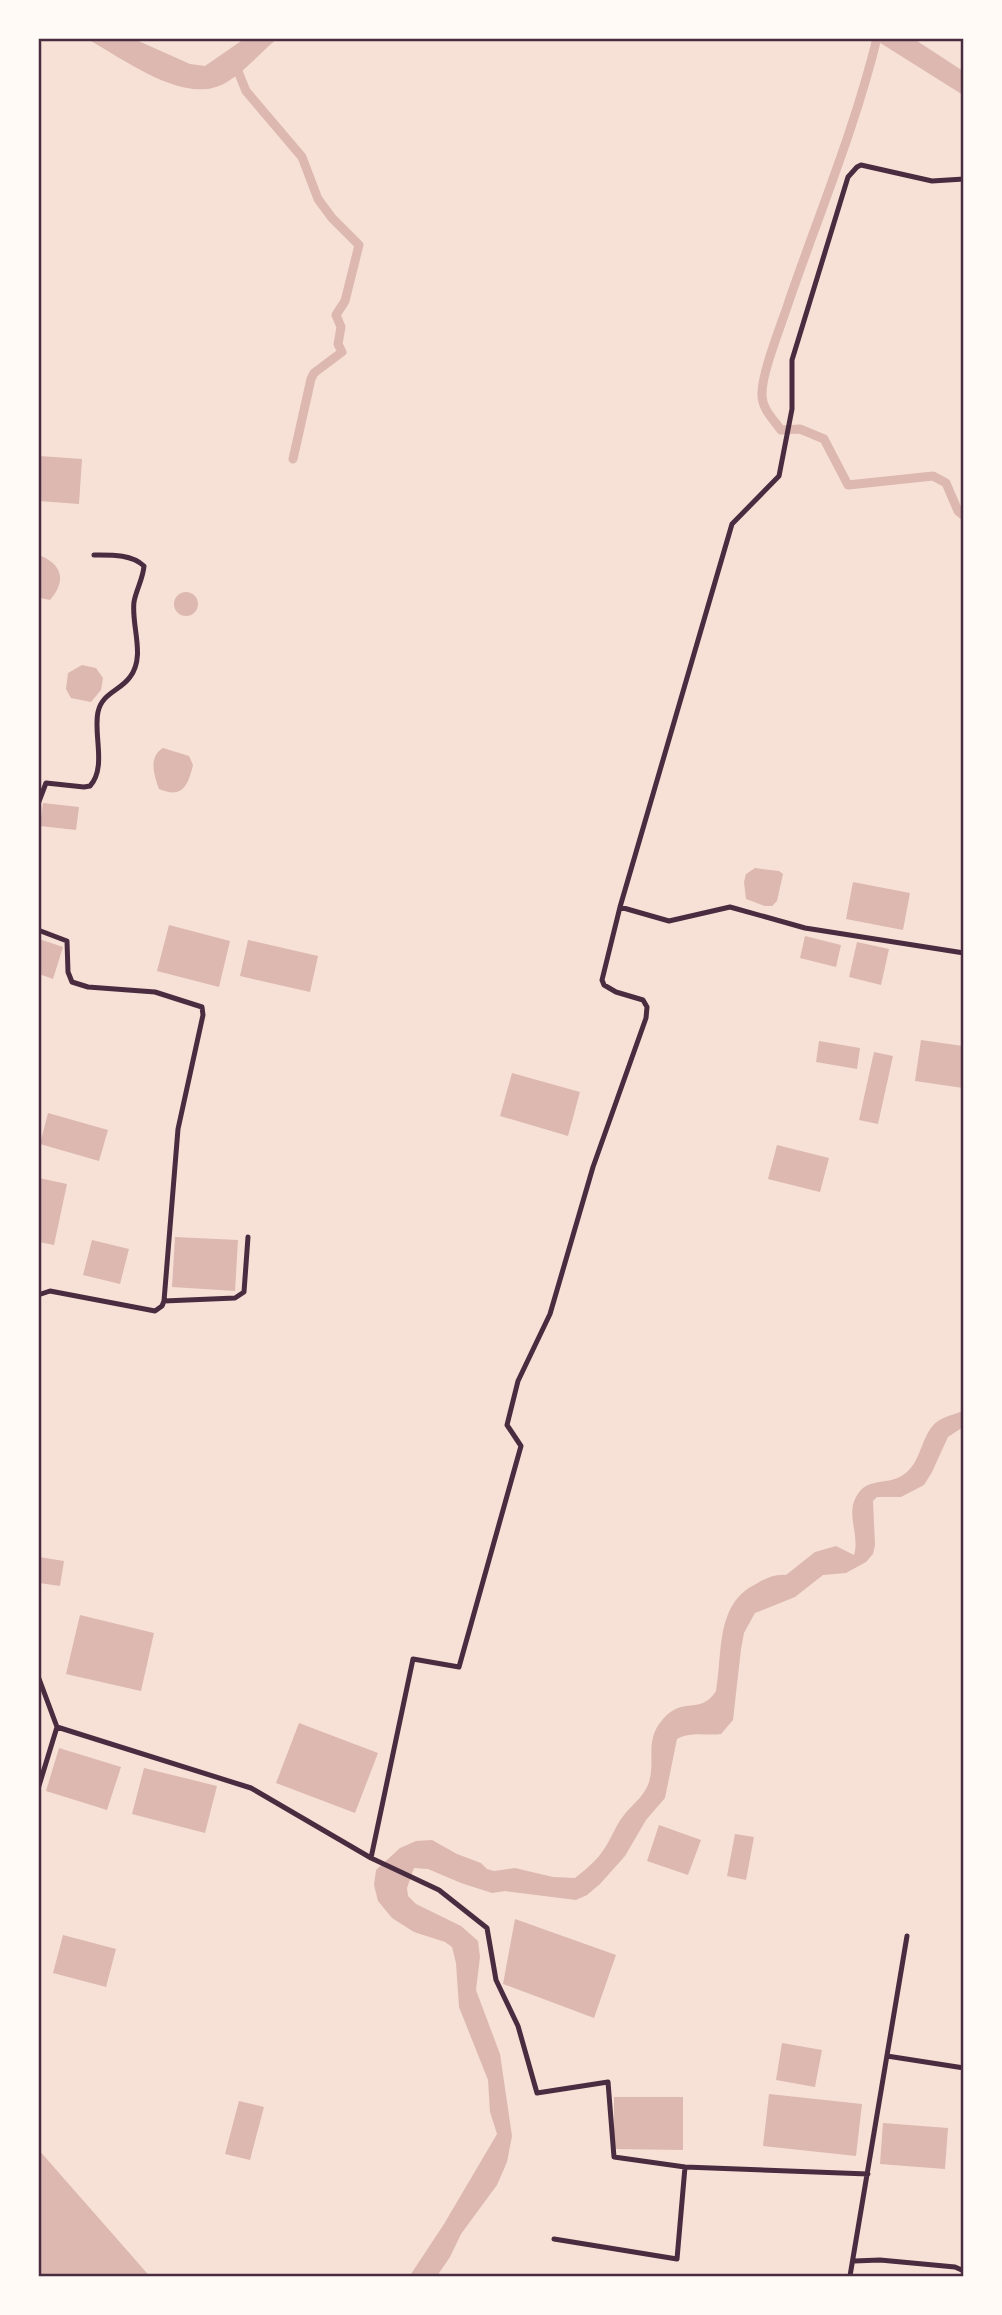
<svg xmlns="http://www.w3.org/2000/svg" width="1002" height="2315" font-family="Montserrat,sans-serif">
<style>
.water{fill:#dcb8b0}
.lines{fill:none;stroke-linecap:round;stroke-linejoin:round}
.canal{stroke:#dcb8b0;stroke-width:9}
.minor{stroke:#4a2c40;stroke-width:5}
.neatline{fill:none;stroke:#4a2c40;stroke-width:2.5}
</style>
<rect width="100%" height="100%" fill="#f7e1d7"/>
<path class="water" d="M87,39h47l56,25 15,2 39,-27h33c-16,13 -32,32 -50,43 -41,26 -104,-24 -140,-43z
M874,39h40l49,32v24z
M39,456l43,3 -3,45 -40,-3z
M41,556c22,9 25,26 9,44l-10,-2 -1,-3v-37z
M174 604a12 12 0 1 1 24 0a12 12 0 1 1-24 0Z
M82,665l14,3 7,10 -2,12 -10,12 -20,-4 -5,-9 2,-16z
M163,748l26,8 4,9c-5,21 -11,34 -34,24 -5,-14 -11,-32 4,-41z
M43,803l36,4 -3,23 -36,-4z
M755,868l24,3 4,3 -6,27 -5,5h-7l-19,-7 -2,-17 2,-8z
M853,882l57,11 -7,37 -57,-11z
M169,925l61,16 -11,46 -62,-16z
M805,936l36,9 -5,22 -36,-9z
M39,939l24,8 -10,32 -14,-5z
M248,940l70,16 -8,36 -70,-16z
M857,942l32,7 -8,36 -32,-8z
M921,1040l42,6v42l-48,-7z
M819,1041l41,7 -3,21 -41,-7z
M874,1052l19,4 -15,68 -19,-4z
M512,1073l68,19 -12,44 -68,-20z
M48,1113l60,17 -9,31 -59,-17z
M777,1145l52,13 -9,34 -52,-13z
M39,1178l28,6 -13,61 -15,-3z
M175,1237l63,3 -3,51 -63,-4z
M92,1240l37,9 -9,35 -37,-9z
M963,1411v16l-15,10 -16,35 -8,13 -23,12h-24l-4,4 2,44 -2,9 -7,8 -20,11 -23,2 -28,22 -40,16 -11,20 -3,16 -8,71 -12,14c-15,2 -30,-3 -44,5l-12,59 -19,22 -21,36 -25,28 -13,11 -11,5 -71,-9 -13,2 -31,-10 -33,-14 -14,-1 -7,20 1,8 8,8 45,22 17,15 2,16 -4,33 24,64 12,82 -5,26 -10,23 -36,49 -11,23 -13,19h-45l19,-2 33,-50 53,-90 -7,-22 -2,-32 -29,-73 -3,-44 -4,-16 -7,-5 -31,-10 -22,-14 -14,-17 -4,-16 2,-15 24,-22 16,-7 16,-1 25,14 24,9 6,6 7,2 21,-3 38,9 22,1c10,-8 20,-16 27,-26 9,-12 13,-26 22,-37 8,-10 19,-18 24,-30 9,-25 -5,-43 15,-66 21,-24 37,-3 53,-28 7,-38 -1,-87 40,-107 10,-6 19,-10 30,-9l29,-23 21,-6 18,9c6,-19 -8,-40 2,-58 11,-21 31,-11 47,-22 20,-13 17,-41 35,-54 8,-5 17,-7 25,-10z
M39,1557l25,4 -4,25 -21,-3z
M80,1615l74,18 -13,58 -75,-17z
M299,1723l79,30 -23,60 -79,-30z
M59,1748l62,19 -14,43 -61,-19z
M144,1768l73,18 -12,47 -73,-19z
M659,1825l42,15 -13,35 -41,-14z
M735,1834l19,3 -8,43 -19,-4z
M515,1919l101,36 -22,63 -91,-34z
M63,1935l53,14 -10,38 -53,-14z
M782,2043l40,7 -7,37 -39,-7z
M769,2094l93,10 -6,52 -93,-10z
M614,2097h69v53l-69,-1z
M239,2101l25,6 -14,53 -25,-6z
M883,2123l65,5 -3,41 -65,-5z
M38,2149l108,123 4,4h-111z"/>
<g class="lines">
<path class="canal" d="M877,38c-22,90 -58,176 -88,263 -7,22 -27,71 -27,92 -1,15 11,26 19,37l19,-1 24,10 24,46 85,-9 13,7 12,28 6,5
M235,64l11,27 56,66 16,42 14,19 27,27 -14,56 -9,14 5,12 -3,17 4,8 -28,21 -3,6 -18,80"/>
<path class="minor" d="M38,804l8,-21 38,4 6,-1c17,-19 3,-52 8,-74 4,-19 22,-21 32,-35 16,-21 1,-51 4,-75 2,-12 9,-23 10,-36 -13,-12 -33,-11 -50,-11
M620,907l112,-383 47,-48 13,-67v-49l56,-183 9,-10 4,-2 71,16 32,-2
M38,930l29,11 1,31 4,10 16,5 67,5 47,15 1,8 -25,114 -14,172
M38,1295l12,-4 105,20 7,-5 2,-5 71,-3 9,-6 4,-55
M38,1676l19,51 194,61 120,70 68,32 48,38 9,52 22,46 19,67 71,-11 6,75 71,10 183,7
M38,1789l19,-62
M371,1858l42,-199 46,8 62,-221 -14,-21 11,-44 32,-67 43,-147 53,-149 1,-11 -4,-7 -27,-8 -12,-7 -2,-5 18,-73 49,14 61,-14 75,21 159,25
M887,2056l77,12
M554,2239l123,20 8,-92
M854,2261l26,-1 75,7 9,4
M850,2276l57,-340"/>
</g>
<rect width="1002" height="2315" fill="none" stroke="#fffaf5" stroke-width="80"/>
<rect x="40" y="40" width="922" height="2235" class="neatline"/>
</svg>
